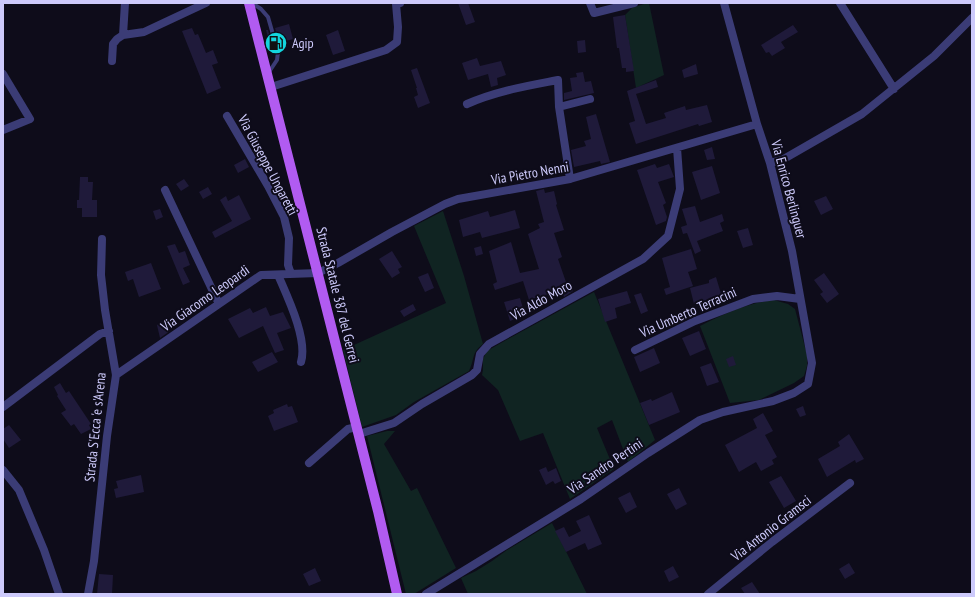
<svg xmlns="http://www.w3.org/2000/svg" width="975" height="597" font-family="'PT Sans Narrow',sans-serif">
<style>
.green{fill:#102422}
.building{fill:#1f1a3a}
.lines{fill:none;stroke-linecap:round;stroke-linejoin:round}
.lane{stroke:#3b3c76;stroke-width:4}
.street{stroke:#3b3c76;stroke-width:8}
.primary{stroke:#b15bf1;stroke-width:10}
.labels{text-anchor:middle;stroke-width:4;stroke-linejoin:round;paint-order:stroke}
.poi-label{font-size:14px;fill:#cdcafb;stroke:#0e0c1a;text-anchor:start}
.street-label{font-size:14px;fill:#cdcafb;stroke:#0e0c1a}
</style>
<rect width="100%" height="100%" fill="#0e0c1a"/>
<path class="green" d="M647,3h2l15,72 -28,13 -11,-73 7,-7z
M443,211l21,65 19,68c-12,9 -8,15 -14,27l-55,31 -18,13 -34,12 -19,-77 103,-47 -32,-77z
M594,292l61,148 -27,22 -16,-42 -15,8 17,41 -44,30 -27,-66 -23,8 -22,-51 -16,-15 1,-5v-11l4,-8 21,-12z
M774,300l14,4 7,5 12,46v11l-3,10 -10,7 -35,17 -29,3 -30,-77c24,-12 47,-23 74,-26z
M387,431h8l-11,13 27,47 6,-3 39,80 -42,26h-8l-39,-158z
M552,523l35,71h-119l-7,-16 15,-7 16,-10 15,-11z"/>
<path class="building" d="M458,3h10l7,19 -9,3z
M625,15l9,56 -8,1v-4h-4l-3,-20h-2l-4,-31z
M289,24l4,15 -14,4 -4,-15z
M793,25l5,7 -17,10 4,6 -13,8 -3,-4 -3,1 -5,-8z
M192,28l3,7 3,-1 8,19 7,-3 5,13 -6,2 9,23 -14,6 -25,-63z
M266,30h2l4,15h-2z
M338,30l7,21 -12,4 -7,-20z
M585,40l1,12 -8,1 -1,-12z
M477,58l3,8 21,-5 5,14 -9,3 1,7 -7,2 -3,-13 -20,6 -6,-17z
M696,64l2,10 -14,4 -2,-8z
M417,68l13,35 -12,5 -4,-11 4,-2 -2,-7h1l-6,-18z
M583,72l2,10 6,-1 3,12 -30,7v-7l8,-2 -2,-13 7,-1 -1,-4z
M656,80l2,7 -22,7 10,30 20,-6 -2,-5 21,-7 1,4 21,-5 5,17 -13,4 -1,-2 -62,20 -7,-21 6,-2 -8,-30z
M596,114l14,48 -9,2 -1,-3 -26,6 -3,-17 15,-4 -2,-5 7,-2 -5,-22z
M712,147l3,12 -8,1 -3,-10z
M245,159l4,8 -11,6 -4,-8z
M655,164l2,4 12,-4 5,13 -16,5 8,21 -3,2 4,12 -1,4 -10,4 -19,-55z
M712,166l8,27 -19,7 -9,-28z
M80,177h8v5h5l-1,18h5v17h-15v-9h-5v-8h2z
M184,179l5,7 -8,5 -5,-7z
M208,187l4,7 -9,5 -4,-7z
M544,189l1,4 9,-2 3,13 -1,1 8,25 -10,3 8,24 -4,2 8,23 4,-1 3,10 -9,6 -3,-7 -32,10 -6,-19 -28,9 -2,-6 4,-2 -8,-31 22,-9 9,31 19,-4 -11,-35 12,-6 -2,-4 6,-2 -8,-31z
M239,195l12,24 -36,19 -3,-6 20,-11 -12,-21 6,-4 2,5z
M826,196l7,13 -12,6 -7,-14z
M695,206l5,16 22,-8 2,7 -4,2 3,8 -26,10 4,10 -6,3 -8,-21 -4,1 -2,-7 6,-2 -5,-16z
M160,209l3,8 -7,3 -3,-9z
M515,210l5,18 -38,10 -2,-6 -17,5 -4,-17 29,-9 2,6z
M748,228l5,17 -10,3 -6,-17z
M175,244l4,9 6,-2 5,14 -7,3 7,14 -7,3 -16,-39z
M481,246l2,8 -7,2 -2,-8z
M691,249l6,20 -9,3 5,14 -27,9 -2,-6 6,-2 -8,-29z
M392,251l10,16 -4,2 2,4 -8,5 -13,-19z
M151,263l10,26 -22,8 -6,-18 -5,2 -3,-9z
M428,273l6,15 -9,4 -7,-15z
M824,273l15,21 -12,9 -7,-9 3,-2 -9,-12z
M716,277l6,20 -28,7 -4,-16 19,-5v-3z
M627,291l4,12 -16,5 2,10 -12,4 -7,-23z
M641,293l7,18 -7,3 -7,-19z
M520,298l5,17 -15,6 -6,-19z
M413,304l3,6 -12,7 -4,-6z
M266,307l4,9 13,-4 8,16 -14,5 7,17 -9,3 -12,-27 -24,12 -11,-19 22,-11 3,5z
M162,321l8,10 -10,7 -3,-13z
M699,331l7,18 -16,7 -8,-18z
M654,348l6,15 -20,9 -6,-15z
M272,352l6,10 -20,10 -6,-10z
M733,356l3,9 -7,2 -3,-8z
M711,363l8,19 -12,4 -7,-19z
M60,383l6,10 3,-2 22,33 -2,1 2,4 -10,5 -7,-10 -3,2 -10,-13 5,-3 -9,-14 1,-1 -4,-8z
M672,392l8,20 -31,13 -9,-22 11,-4 1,2z
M287,404l1,3 4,-1 6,16 -24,9 -6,-15 6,-3 -1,-3z
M803,406l3,9 -6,2 -4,-8z
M763,413l10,18 -8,4 12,22 -5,3 2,4 -13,7 -5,-9 -17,10 -14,-27 32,-17 -4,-9z
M9,425l12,15 -12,8 -6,-9v-10z
M849,434l15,25 -8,4 -1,-3 -28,17 -9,-18 22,-13 -2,-4z
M546,467l2,5 8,-4 5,13 -6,3 -2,-3 -7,4 -7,-15z
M141,475l3,17 -28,6 -2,-9 4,-1 -2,-7z
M781,476l15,25 -12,7 -15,-26z
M679,488l8,16 -11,6 -9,-16z
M630,492l7,15 -11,6 -8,-15z
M589,515l13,29 -14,6 -3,-7 -19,9 -11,-21 9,-4 5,10 12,-6 -5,-10z
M849,563l6,10 -10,6 -6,-10z
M673,566l6,11 -10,5 -5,-11z
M315,568l6,13 -12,5 -6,-12z
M99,574l14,1 -1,19h-15z
M752,582l8,12h-15l-4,-6z"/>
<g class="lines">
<path class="lane" d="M252,3l9,6 7,8 10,35 -1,8 -8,12"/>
<path class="street" d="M590,3l4,10 40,-10
M840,3l54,86
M123,35l2,-32
M112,61l1,-17 4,-5 6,-4 21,-3 62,-29
M3,74l27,45 -27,11
M271,87l115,-37 11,-8 1,-15 -2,-23 4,-1
M467,104c29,-13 60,-18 91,-24l1,27 11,72
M559,107l31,-8
M227,116l41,70 16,31 5,21 -1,27 3,9
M770,163l12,-3 80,-46 72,-58 38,-38
M165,190l54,114
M278,275c9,21 30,64 23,87
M635,350l60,-29 58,-22 24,-3 23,3
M116,375l145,-100 57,-2 20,-10 54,-31 53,-28 13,-5 112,-20 187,-55
M3,407l97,-73 9,-3
M359,434l35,-11 28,-19 50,-29 5,-5 3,-16 9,-10 154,-85 25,-23 12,-47 -3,-41
M309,463l39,-34 9,-2
M3,470l16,20 25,60 15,44
M88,594l6,-33 13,-125 9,-61 -11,-65 -4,-35 1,-36
M426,594l155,-95 67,-46 52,-33 23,-8 50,-11 21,-8 14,-9 4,-21 -20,-112 -22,-88 -13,-39 -33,-121
M708,594l64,-52 78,-59"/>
<path class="primary" d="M249,3l129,508 19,83"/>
</g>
<defs>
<g id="fuel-disc" transform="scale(1.15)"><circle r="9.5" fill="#13d5de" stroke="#0e0c1a"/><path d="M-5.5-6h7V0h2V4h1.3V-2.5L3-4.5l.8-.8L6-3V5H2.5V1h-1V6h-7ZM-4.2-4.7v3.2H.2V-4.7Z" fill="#111"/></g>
</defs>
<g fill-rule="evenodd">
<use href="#fuel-disc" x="276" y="43"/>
</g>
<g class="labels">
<g class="poi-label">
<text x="292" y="48">Agip</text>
</g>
<g class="street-label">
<text transform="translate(268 165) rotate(62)" y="5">Via Giuseppe Ungaretti</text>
<text transform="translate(530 173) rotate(-10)" y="5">Via Pietro Nenni</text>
<text transform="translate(789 189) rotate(75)" y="5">Via Enrico Berlinguer</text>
<text transform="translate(338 295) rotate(76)" y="5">Strada Statale 387 del Gerrei</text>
<text transform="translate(205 298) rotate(-35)" y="5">Via Giacomo Leopardi</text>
<text transform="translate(541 300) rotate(-29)" y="5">Via Aldo Moro</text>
<text transform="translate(688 312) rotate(-24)" y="5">Via Umberto Terracini</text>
<text transform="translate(95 427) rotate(-84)" y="5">Strada S'Ecca 'e s'Arena</text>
<text transform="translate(605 466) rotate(-34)" y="5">Via Sandro Pertini</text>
<text transform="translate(771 528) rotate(-38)" y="5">Via Antonio Gramsci</text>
</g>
</g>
<rect width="975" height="597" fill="none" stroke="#cdcafb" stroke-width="8"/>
</svg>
